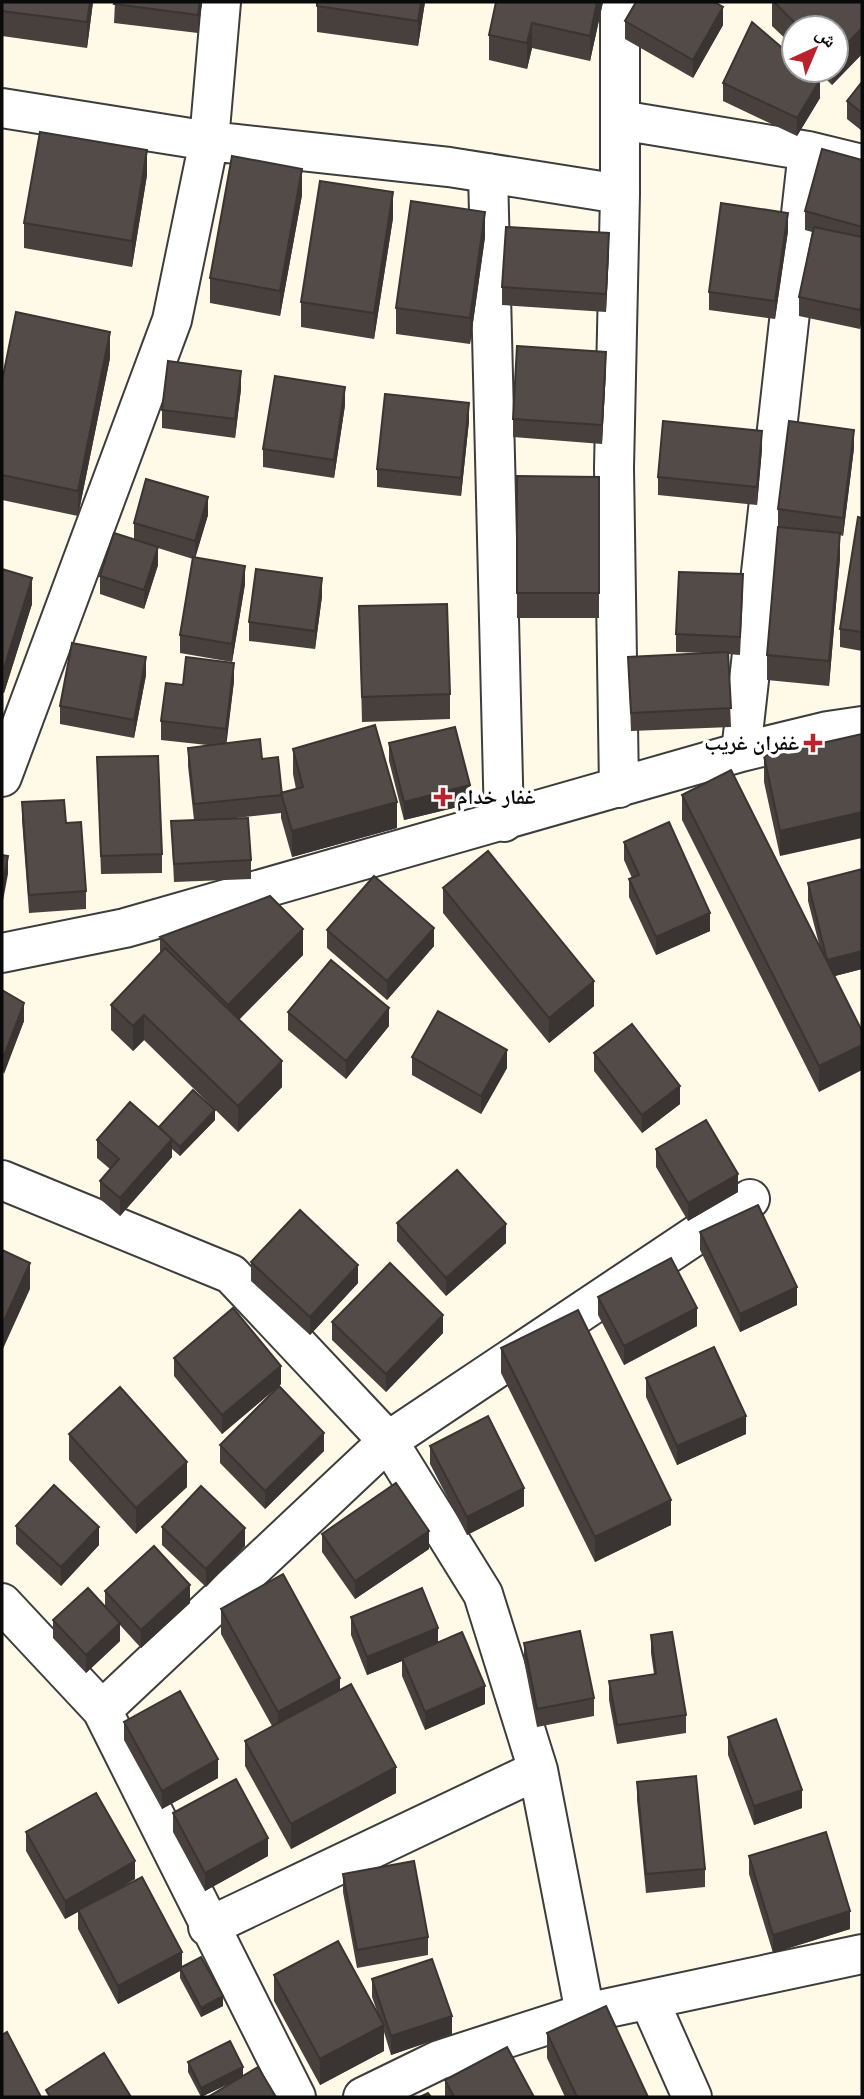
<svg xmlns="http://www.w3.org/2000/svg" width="864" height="2099" font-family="'IBM Plex Serif','Noto Naskh Arabic',serif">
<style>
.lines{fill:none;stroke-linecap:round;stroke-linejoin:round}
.minor-casing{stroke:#3d3d3d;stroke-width:42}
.minor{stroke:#fff;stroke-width:38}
.wall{fill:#47403d}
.shaded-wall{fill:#3a3432}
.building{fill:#534b47;stroke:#3a3432;stroke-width:2}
.poi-dot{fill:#b9232e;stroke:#fff;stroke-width:2.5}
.labels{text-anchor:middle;stroke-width:7;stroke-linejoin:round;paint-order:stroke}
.poi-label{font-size:21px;font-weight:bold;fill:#0a0a0a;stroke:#fff;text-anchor:end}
</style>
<rect width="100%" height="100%" fill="#fffae7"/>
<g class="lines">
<g class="minor-casing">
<path id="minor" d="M2,108l207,33 240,26 171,27
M620,120l188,31 54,13
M488,173l16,649
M741,752l67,-601
M2,777l170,-457 37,-179 12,-139
M619,788l-5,-320 6,-274v-192
M2,953l123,-25 616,-176 87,-21 34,-5
M2,1180l229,94 157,167 95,153 55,176 47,243
M2,1603l100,107 194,387
M102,1710l286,-269 362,-242
M208,1927l330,-157
M649,2000l43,97
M363,2097l76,-37 146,-47 277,-59"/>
</g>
<use href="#minor" class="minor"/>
</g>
<path class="wall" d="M2,2h91l-6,46 -85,-12z
M115,2h87l-4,31 -84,-10z
M425,2l-7,44 -101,-14v-26z
M603,2l-13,59 -58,-13 -5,21 -38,-9v-25z
M772,2h90v52l-30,31 -15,-15h19v-42h-42v19l-22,-21z
M625,21l98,4 -30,53 -68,-39z
M862,82v49l-15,-12v-18z
M723,83l97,15 -23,38 -74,-35z
M862,160v159l-2,10 -61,-13v-19l13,-65 -7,-2v-19z
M147,175l-15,92 -108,-19v-25z
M302,195l-22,121 -70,-13v-25z
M393,218l-19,121 -73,-12v-25z
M788,231l-13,88 -66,-9v-18z
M485,237l-15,107 -74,-10v-26z
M609,251l-3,61 -104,-7v-18z
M110,358l-32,158 -76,-16v-119z
M606,370l-4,74 -89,-7v-18z
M241,389l-6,49 -73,-10v-18z
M345,405l-11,73 -71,-11v-18z
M469,421l-8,75 -84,-9v-18z
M862,441v23h-1v-18z
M854,448l-11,88 -3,-1v23l-11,128 -62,-6v-25l22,-127 -11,-1v-18z
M762,449l-5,56 -99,-10v-18z
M517,476l82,1v141h-82z
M208,515l-13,42 50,27 -13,78 -52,-9v-18l13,-76 -35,-11v17l-14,44 -44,-15v-18l34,-37v-16z
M862,518v133l-22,-4v-18z
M2,569l30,35 -28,89 -2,-1z
M743,592l-3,63 -12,-1 3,73 -100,4 -3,-74 76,-4 -28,-1v-18z
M322,596l-7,53 -66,-8v-19z
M359,606l91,88v25l-88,3z
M146,675l-12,63 -74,-14v-18z
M234,681l-8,62 36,16 20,33 14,-3 -3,-15v-25l104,79 -105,29 -11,-39v-5l-54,6 24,41v19l-77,3 -3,-61 23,-1 -6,-54v-18l19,-3 -46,-5v-19z
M862,734l-82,122 -16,-74v-26z
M389,743l81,61 -66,16 -15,-59z
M97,757l65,97v19l-61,1z
M682,795l137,149 -11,-43v-18l54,-14v100l-27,7 -16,116 -137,-272z
M22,802l44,21 20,68v18l-57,4 -7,-93z
M624,842l86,89 -54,24 -27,-58v-18l3,-1 -8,-18z
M443,888l151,118 -45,37 -106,-130z
M327,930l107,16 -47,54 -60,-52z
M160,937l143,18 -64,65 43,67 -44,45 -94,-92 -11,11 -22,-21v-25l49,-51z
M2,990l22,31 -21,53 -1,13z
M288,1012l101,14 -43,53 -58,-49z
M594,1053l86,51 -38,29 -48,-62z
M412,1057l95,11 -26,46 -69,-39z
M215,1120l-35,36 -8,-7v8l-52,59 -20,-17v-18l10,-12 -13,-11v-18l62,-12z
M656,1149l82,43 -50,29 -32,-54z
M397,1223l109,20 -60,53 -49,-55z
M700,1232l97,73 -57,27 -40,-82z
M251,1262l107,21 -48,52 -59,-54z
M598,1297l99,29 -73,39 -26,-50z
M332,1322l111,11 -57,59 -54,-52z
M501,1348l170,177 -76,37 -94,-189z
M174,1358l107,26 -59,50 -48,-58z
M646,1378l100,56 -69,31 -31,-68z
M69,1434l118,53 -51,47 -67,-74z
M220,1445l104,6 -59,58 -45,-46z
M430,1446l94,60 -57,29 -37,-71z
M16,1526l83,19 -38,41 -45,-42z
M162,1527l83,19 -39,41 -44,-42z
M322,1534l107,15 -74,50 -33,-47z
M105,1591l85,12 -49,45 -21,-23v16l-34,32 -33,-35v-18l52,-13z
M221,1609l119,81 56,103 -105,56 -46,-83v-25l27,-15 -51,-92z
M351,1617l87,25 47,62 -60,26 -23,-54v-15l-35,14 -16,-40z
M651,1635l35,80v18l-69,11 -8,-44v-19l45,-7 -3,-21z
M524,1643l70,55v18l-57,11 -13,-66z
M124,1722l94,56 -56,31 -38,-69z
M728,1737l74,71 -48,17 -26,-70z
M637,1782l68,87v18l-59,6 -9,-93z
M173,1813l95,43 -63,35 -32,-59z
M26,1832l109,47 -25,15 72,73 41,39 -22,11 -21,-39v-7l-62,33 -40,-75v-17l-13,7 -39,-68z
M749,1856l101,73 -77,24 -24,-79z
M343,1874l85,63v18l-71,13 -14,-76z
M274,1975l104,39 -6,-17v-18l80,55 -61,21 -7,-23v19l-64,34 -46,-84z
M547,2033l101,64h-83l-18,-39z
M188,2062l51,17 -38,18 -13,-25z
M445,2080l89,17h-89z"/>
<path class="shaded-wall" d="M90,2h3l-6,46v-26z
M200,2h2l-4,31v-18z
M421,2h4l-7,44v-25z
M597,2h6l-13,59v-25z
M723,7v18l-30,53v-18z
M532,23v25l-5,21v-26z
M862,28v26l-30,31v-15h4v-15z
M820,80v18l-23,38v-18z
M147,150v25l-15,92v-26z
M302,169v26l-22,121v-25z
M393,192v26l-19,121v-26z
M485,212v25l-15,107v-26z
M788,213v18l-13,88v-18z
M609,233v18l-3,61v-18z
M862,301v18l-2,10v-19z
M110,332v26l-32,158v-25z
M606,352v18l-4,74v-19z
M241,371v18l-6,49v-19z
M345,387v18l-11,73v-18z
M469,403v18l-8,75v-18z
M854,430v18l-11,88v-18z
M762,431v18l-5,56v-18z
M208,497v18l-13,44v-18z
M840,533v25l-11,128v-25z
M158,547v18l-14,44v-19z
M245,566v18l-13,78v-18z
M32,578v26l-28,89v-25z
M322,578v18l-7,53v-18z
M146,657v18l-12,63v-18z
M234,663v18l-8,67v-19z
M470,785v19l-66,16v-18z
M397,802v26l-105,29v-26z
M862,812v26l-82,18v-25z
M8,856v18l-6,32v-18z
M710,913v18l-54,24v-18z
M434,928v18l-47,54v-19z
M303,929v26l-75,75v-25z
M862,951v18l-35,9v-18z
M594,981v25l-45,37v-25z
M24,1003v18l-20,53v-18z
M389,1008v18l-43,53v-18z
M144,1015v25l-11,11v-25z
M862,1045v25l-43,22v-26z
M507,1050v18l-26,46v-18z
M282,1061v26l-44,45v-26z
M3,1066v18l-1,3v-18z
M680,1086v18l-38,29v-18z
M215,1110v10l-35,36v-9z
M172,1139v18l-52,59v-18z
M738,1174v18l-50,29v-18z
M506,1224v19l-60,53v-18z
M30,1263v26l-28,62v-26z
M358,1265v18l-48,52v-18z
M797,1287v18l-57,27v-18z
M697,1308v18l-73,39v-19z
M443,1315v18l-57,59v-18z
M281,1366v18l-59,50v-19z
M746,1416v18l-69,31v-19z
M324,1433v18l-59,58v-18z
M187,1462v25l-51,47v-26z
M524,1488v18l-57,29v-18z
M671,1500v25l-76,37v-25z
M99,1527v18l-38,41v-19z
M245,1528v18l-39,41v-18z
M429,1531v18l-74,50v-18z
M190,1585v18l-49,45v-18z
M120,1623v18l-34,32v-18z
M438,1628v18l-36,12v3l-35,14v-18z
M340,1678v25l-62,34v-25z
M485,1686v18l-60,26v-18z
M218,1759v19l-56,31v-18z
M396,1767v26l-105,56v-25z
M802,1790v18l-48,17v-19z
M268,1838v18l-63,35v-18z
M135,1861v18l-70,40v-18z
M850,1911v18l-77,24v-18z
M182,1952v18l-2,-2v3l-62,33v-18z
M223,1996v10l-22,11v-9z
M452,2016v18l-61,21v-19z
M384,2025v26l-64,34v-26z
M243,2067v10l-42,20v-9z"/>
<path class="building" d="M2,2h88l-3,20 -85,-11z
M115,2h85l-2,13 -84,-11z
M317,2h104l-3,19 -101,-15z
M496,2h101l-7,34 -58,-13 -5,20 -38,-8z
M636,2h78l9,5 -30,53 -68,-39z
M774,2h88v26l-26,27v-27h-36z
M752,22l42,36v12h14l12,10 -23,38 -74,-35z
M862,82v31l-15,-12z
M40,132l107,18 -15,91 -108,-18z
M822,149l40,11v67l-57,-16z
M232,156l70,13 -22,122 -70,-13z
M320,181l73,11 -19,121 -73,-11z
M411,201l74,11 -15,106 -74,-10z
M721,203l67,10 -13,88 -66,-9z
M506,227l103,6 -3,61 -104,-7z
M814,227l48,10v64l-2,9 -61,-13z
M16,312l94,20 -32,159 -76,-16v-94z
M517,346l89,6 -4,73 -89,-6z
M168,361l73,10 -6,48 -73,-9z
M275,376l70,11 -11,73 -71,-11z
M385,394l84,9 -8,75 -84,-9z
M663,421l99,10 -5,56 -99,-10z
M789,421l65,9 -11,88 -65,-9z
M517,476l82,1v116h-82z
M146,479l62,18 -13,44 -61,-18z
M858,517l4,1v114l-22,-3z
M778,527l62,6 -11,128 -62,-6z
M114,533l44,14 -14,43 -44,-14z
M193,557l52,9 -13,78 -52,-9z
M2,569l30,9 -28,90 -2,-1z
M256,569l66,9 -7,53 -66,-9z
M679,572l64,2 -3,63 -64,-3z
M447,604l3,90 -88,3 -3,-91z
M72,643l74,14 -12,63 -74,-14z
M728,652l3,56 -100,5 -3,-56z
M186,657l48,6 -8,66 -65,-8 5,-38 17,2z
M375,725l22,77 -105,29 -11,-38 22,-6 -10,-38z
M455,727l15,58 -66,17 -15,-59z
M862,734v78l-82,19 -16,-75z
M260,739l2,20 16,-2 4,38 -88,9 -6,-56z
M158,756l4,98 -61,2 -4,-99z
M731,770l131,261v14l-43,21 -137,-271z
M64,800l2,23 15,-1 5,69 -57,4 -7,-93z
M248,818l3,42 -77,4 -3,-43z
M669,822l41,91 -54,24 -27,-58 10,-4 -15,-33z
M488,851l106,130 -45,37 -106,-130z
M2,855l6,1 -6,32z
M862,869v82l-35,9 -19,-77z
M374,876l60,52 -47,53 -60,-51z
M270,896l33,33 -75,76 -68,-68z
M165,948l117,113 -44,45 -94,-91 -11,11 -22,-21z
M331,960l58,48 -43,53 -58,-49z
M2,990l22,13 -20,53 -2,-1z
M438,1011l69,39 -26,46 -69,-39z
M632,1024l48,62 -38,29 -48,-62z
M193,1090l22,20 -35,37 -21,-20z
M130,1102l42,37 -52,59 -20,-17 19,-22 -22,-19z
M706,1120l32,54 -50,29 -32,-54z
M457,1170l49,54 -60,54 -49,-55z
M758,1205l39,82 -57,27 -40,-82z
M300,1210l58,55 -48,52 -59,-55z
M2,1250l28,13 -28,62z
M671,1258l26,50 -73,38 -26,-49z
M390,1263l53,52 -57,59 -54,-52z
M233,1308l48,58 -59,49 -48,-57z
M578,1310l93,190 -76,37 -94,-189z
M714,1347l32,69 -69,30 -31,-68z
M279,1386l45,47 -59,58 -45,-46z
M120,1387l67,75 -51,46 -67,-74z
M488,1416l36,72 -57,29 -37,-71z
M396,1483l33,48 -74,50 -33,-47z
M54,1485l45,42 -38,40 -45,-41z
M201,1486l44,42 -39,41 -44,-42z
M154,1546l36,39 -49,45 -36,-39z
M283,1574l57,104 -62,34 -57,-103z
M88,1588l32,35 -34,32 -33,-35z
M422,1588l16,40 -71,29 -16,-40z
M580,1631l14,67 -57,11 -13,-66z
M462,1632l23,54 -60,26 -23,-54z
M672,1632l14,83 -69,10 -8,-44 47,-7 -5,-39z
M351,1684l45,83 -105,57 -46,-83z
M180,1691l38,68 -56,32 -38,-69z
M776,1719l26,71 -48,16 -26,-69z
M696,1776l9,93 -59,5 -9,-92z
M236,1779l32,59 -63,35 -32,-60z
M96,1793l39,68 -70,40 -39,-69z
M826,1832l24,79 -77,24 -24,-79z
M414,1861l14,76 -71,13 -14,-76z
M142,1877l40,75 -64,34 -40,-76z
M338,1941l46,84 -64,34 -46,-84z
M201,1957l22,39 -22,12 -21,-40z
M432,1959l20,57 -61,20 -19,-57z
M606,2006l42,91h-71l-30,-64z
M7,2032l34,65h-39v-62z
M230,2041l13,26 -42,21 -13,-26z
M507,2047l27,50h-80l-9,-17z
M104,2053l27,44h-81l-4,-7z
M258,2067l18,30h-68z
M428,2093l3,4h-11z"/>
<g class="poi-dot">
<path d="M809.5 732.5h7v7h7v7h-7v7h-7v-7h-7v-7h7z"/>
<path d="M439.5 786.5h7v7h7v7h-7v7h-7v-7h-7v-7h7z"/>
</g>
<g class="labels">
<g class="poi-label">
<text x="799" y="750">غفران غريب</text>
<text x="457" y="804" text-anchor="start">غفار خدام</text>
</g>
</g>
<rect width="864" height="2099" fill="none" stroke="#0a0a0a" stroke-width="7"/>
<g transform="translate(815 49) rotate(44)"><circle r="33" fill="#ffffff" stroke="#9d9d9d" stroke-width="2"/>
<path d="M0-5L12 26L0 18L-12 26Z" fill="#b9232e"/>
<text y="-10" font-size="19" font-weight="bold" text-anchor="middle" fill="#0a0a0a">ش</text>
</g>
</svg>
